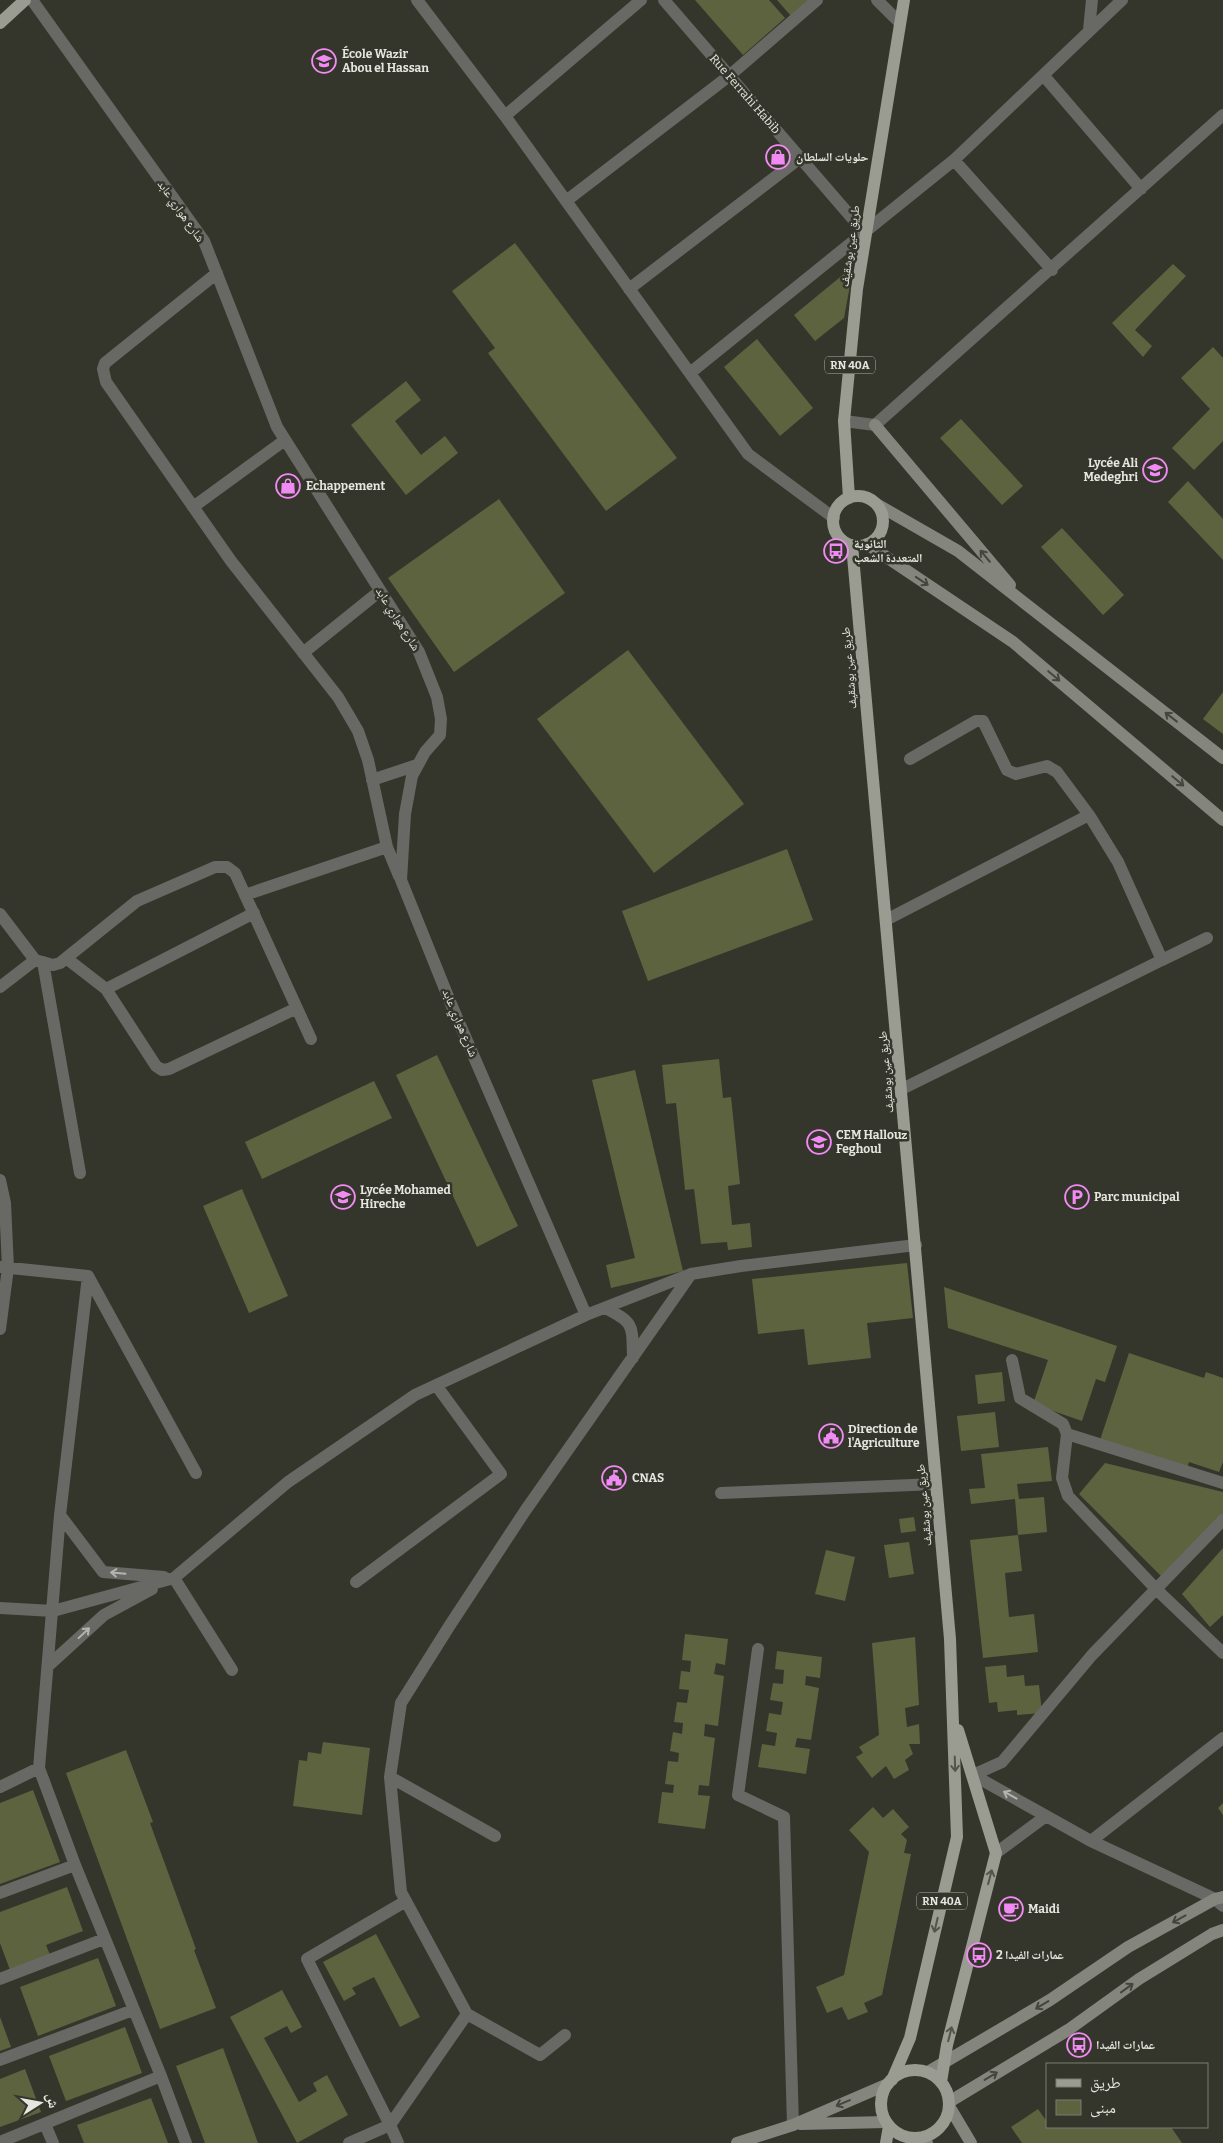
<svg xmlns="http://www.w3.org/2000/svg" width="1223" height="2143" font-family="Bitter,'Noto Naskh Arabic',serif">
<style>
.building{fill:#5d633f}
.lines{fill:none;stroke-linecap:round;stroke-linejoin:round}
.street{stroke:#686964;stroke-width:12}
.secondary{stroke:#84867e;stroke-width:12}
.primary{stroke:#9a9c92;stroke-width:12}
.oneway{stroke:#44463c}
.oneway2{stroke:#b2b4ae}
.oneway3{stroke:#53554a}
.labels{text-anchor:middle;stroke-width:5;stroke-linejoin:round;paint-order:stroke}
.shield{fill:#34362b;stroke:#afb1a9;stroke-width:1}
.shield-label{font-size:11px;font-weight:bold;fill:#e4e6df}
.poi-label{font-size:12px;font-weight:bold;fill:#e4e6df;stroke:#34362b;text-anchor:start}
.street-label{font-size:12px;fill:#e4e6df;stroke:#34362b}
</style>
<rect width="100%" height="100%" fill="#34362b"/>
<path class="building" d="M695,0h74l16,18 -42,37z
M777,0h33l-19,16z
M515,243l162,215 -71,53 -118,-158 7,-5 -43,-57z
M1173,264l13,12 -51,54 17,16 -9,11 -31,-34z
M845,273l6,7 -7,38 -29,23 -21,-26z
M757,339l56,69 -33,28 -56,-69z
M1213,347l10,11v83l-29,29 -22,-22 38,-39 -29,-31z
M406,381l15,19 -26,21 26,34 24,-19 13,17 -52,42 -55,-70z
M961,419l62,67 -21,19 -62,-67z
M1188,481l35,38v41l-55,-58z
M499,499l66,94 -111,79 -66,-94z
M1062,528l62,67 -21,20 -62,-68z
M628,650l116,154 -90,69 -117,-154z
M1223,692v42l-20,-15z
M787,849l26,71 -165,61 -26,-70z
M437,1055l81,171 -41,21 -81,-172z
M719,1059l4,39 8,-1 9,87 -12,2 4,39 18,-2 2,24 -24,3 -1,-8 -26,2 -7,-55 -9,1 -9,-87 -10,1 -4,-39z
M635,1070l48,201 -72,17 -5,-23 29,-7 -43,-178z
M374,1081l18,37 -130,61 -17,-37z
M242,1189l46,107 -39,17 -46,-107z
M907,1263l6,55 -46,5 4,35 -63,7 -4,-36 -46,5 -6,-55z
M944,1287l173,59 -12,36 -9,-3 -14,42 -49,-17 15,-44 -100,-32z
M1129,1353l75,25 2,-6 17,6v84l-4,10 -30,-10 -2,7 -87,-29z
M1002,1372l3,29 -27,3 -3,-29z
M995,1412l4,35 -38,4 -4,-35z
M1048,1447l4,34 -35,3 2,15 25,-2 3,35 -29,3 -3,-36 -44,5 -2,-15 16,-1 -4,-34z
M1105,1463l118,29v22l-62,62 -82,-82z
M914,1517l2,14 -15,2 -2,-14z
M1018,1535l4,36 -17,2 4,44 25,-3 4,38 -55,6 -13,-118z
M909,1542l5,32 -25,4 -5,-33z
M1223,1548v67l-13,12 -28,-33z
M826,1550l29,7 -10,44 -30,-7z
M685,1634l43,5 -3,26 -9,-2 -2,11 10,2 -6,50 -13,-2 -1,12 11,2 -6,48 -10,-1 -1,10 12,1 -5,33 -47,-6 4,-31 11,1 1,-8 -9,-1 3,-23 10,1 1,-9 -9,-2 3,-19 9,2 1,-11 -9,-1 3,-20 10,1 2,-13 -10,-1 2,-18 9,1 1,-11 -9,-1z
M915,1637l4,68 -14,3 2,19 12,-3 1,20h-11l4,10 -8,6 4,10 -15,9 -8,-13 -14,12 -16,-21 7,-4 -4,-6 20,-12 -7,-92z
M777,1651l45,6 -2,21 -14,-2 -1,9 14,3 -8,52 -14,-2 -2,9 15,2 -4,25 -48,-7 4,-23 13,2 2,-13 -11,-2 3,-18 12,2 2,-13 -13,-2 3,-17 10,1 1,-14 -9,-1z
M1006,1665l1,12 17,-2 1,11 14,-1 3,28 -25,2v-5l-19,2 -1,-10 -8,1 -4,-36z
M323,1742l47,6 -8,67 -69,-9 6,-46 8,1 1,-9 13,2z
M126,1750l27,72 -3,1 46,126 -2,1 22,58 -56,21 -94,-256z
M33,1790l27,72 -60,22v-81z
M1223,1803v12l-5,-7z
M873,1807l10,11 10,-9 16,18 -8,7 6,6 -3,13 7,1 -29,141 -18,8 4,9 -20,8 -6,-13 -15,6 -11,-26 28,-12 25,-123 -20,-22z
M67,1887l16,44 -37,14 4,10 -40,15 -10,-27v-31z
M376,1934l44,83 -20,10 -26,-50 -22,11 4,6 -12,7 -21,-39z
M98,1958l18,48 -78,30 -18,-49z
M282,1990l20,37 -11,6 -4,-7 -23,12 35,64 18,-11 -4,-8 14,-8 21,40 -51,28 -67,-126z
M0,2017l11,30 -11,4z
M125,2027l17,46 -76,28 -17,-45z
M223,2048l35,95h-53l-29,-77z
M25,2069l16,43 -41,15v-48z
M151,2098l17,45h-84l-7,-18z
M1038,2109l9,13v5h124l11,16h-160l-11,-16z"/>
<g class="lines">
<path class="street" d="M32,0l172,241 73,186 142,225 18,45 4,22 -1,16 -15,17 -13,24 -7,38 -4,66 50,124 135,311
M417,0l88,116 243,338 86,64
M664,0l201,233
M877,0l23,23
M1089,30l3,-30
M1044,76l97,113
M505,116l136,-116
M954,160l98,110
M566,201l163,-125 88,-76
M217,273l-112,90 -2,6 3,13 125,179 107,136 20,34 10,29 19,87 12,29
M629,289l171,-131
M690,373l264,-213 168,-160
M844,421l31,4 348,-310
M193,507l92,-67
M303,653l77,-62
M910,759l66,-38h7l24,49 9,4 31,-8 10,6 32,43
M372,780l45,-15
M245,895l142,-48
M0,914l35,46 -35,27
M886,920l203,-105 29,47 44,98 -260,129
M66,958l40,31 50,77 6,4 7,-1 128,-61
M35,960l18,5 7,-2 77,-62 78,-34h12l8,6 76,166
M1162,960l45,-22
M43,962l37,211
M106,989l148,-76
M0,1180l5,23 3,65 -8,61
M1,1267l87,9
M88,1276l-28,239 -21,253 36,97 86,211 25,67
M88,1276l108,197
M605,1308c30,15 27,17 28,50
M1012,1360l8,38 43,26 4,10 -5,44 6,18 88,93 67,64
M1067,1434l156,49
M721,1493l215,-9
M60,1515l43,57 61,5
M174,1578l58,92
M356,1582l145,-108 -65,-89
M0,1608l53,3 121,-33 114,-96 127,-87 171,-80 105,-41 50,-8 175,-21
M758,1649l-20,146 46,22 9,308
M48,1666l56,-51 48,-26
M973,1775l29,-13 90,-107 131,-135
M973,1775l118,66 124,58 8,7
M390,1777l105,59
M0,1787l39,-19
M1091,1841l132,-103
M996,1853l50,-37
M0,1893l75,-28
M0,1979l104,-40
M565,2035l-25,20 -73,-41 -66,-122 -11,-115 11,-74 49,-78 75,-114 166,-237
M0,2060l133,-50
M45,2124l8,19
M0,2142l161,-66
M349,2143l41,-18 -83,-166 99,-58
M398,2143l-8,-18 77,-111"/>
<path class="secondary" d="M875,425l135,160
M878,505l80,46 265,207
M867,544l146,98 210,178
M928,2072l122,-72 78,-53 87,-48 8,-2
M949,2102l119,-72 71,-51 73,-45 11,-4
M949,2106l22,37
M800,2124l86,-2
M923,2138l4,5
M737,2143l56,-18 95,-41"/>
<path class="primary" d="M0,23l25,-23
M833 521a25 25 0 1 1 50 0a25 25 0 1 1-50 0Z
M849,498l-5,-77 13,-132 47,-289
M852,545l98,1094 7,198 -47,201 -18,42
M881 2104a34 34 0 1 1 68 0a34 34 0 1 1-68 0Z
M941,2082l6,-37 49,-192 -38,-123
M886,2143l3,-17"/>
</g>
<defs><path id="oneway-shaft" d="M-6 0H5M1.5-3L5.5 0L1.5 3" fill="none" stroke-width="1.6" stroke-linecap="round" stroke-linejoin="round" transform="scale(1.25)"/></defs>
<g class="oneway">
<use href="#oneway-shaft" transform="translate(985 556) rotate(-130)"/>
<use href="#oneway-shaft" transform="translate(922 581) rotate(34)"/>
<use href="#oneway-shaft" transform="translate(1054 676) rotate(40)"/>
<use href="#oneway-shaft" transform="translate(1171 717) rotate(-142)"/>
<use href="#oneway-shaft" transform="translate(1178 781) rotate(40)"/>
<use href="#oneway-shaft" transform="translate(1179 1919) rotate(151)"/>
<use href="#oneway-shaft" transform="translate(1127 1988) rotate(-36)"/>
<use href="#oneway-shaft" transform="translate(1042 2005) rotate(149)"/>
<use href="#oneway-shaft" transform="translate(991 2076) rotate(-31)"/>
<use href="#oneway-shaft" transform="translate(843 2103) rotate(157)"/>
</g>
<g class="oneway2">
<use href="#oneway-shaft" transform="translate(118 1573) rotate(-175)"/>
<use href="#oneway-shaft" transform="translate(84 1633) rotate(-43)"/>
<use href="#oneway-shaft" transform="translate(1010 1795) rotate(-151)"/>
</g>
<g class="oneway3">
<use href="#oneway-shaft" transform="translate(955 1764) rotate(88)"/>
<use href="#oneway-shaft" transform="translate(990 1877) rotate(-75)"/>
<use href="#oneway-shaft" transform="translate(936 1925) rotate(103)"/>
<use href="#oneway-shaft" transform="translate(950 2034) rotate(-76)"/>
</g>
<defs>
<g id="school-ring" transform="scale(1.25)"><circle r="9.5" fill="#34362b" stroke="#f28af3" stroke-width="1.5"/><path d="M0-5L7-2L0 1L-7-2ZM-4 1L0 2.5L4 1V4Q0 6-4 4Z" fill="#f28af3"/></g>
<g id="shop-ring" transform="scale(1.25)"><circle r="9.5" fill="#34362b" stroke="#f28af3" stroke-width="1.5"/><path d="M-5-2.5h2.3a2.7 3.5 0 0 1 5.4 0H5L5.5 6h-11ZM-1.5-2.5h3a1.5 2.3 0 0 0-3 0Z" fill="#f28af3"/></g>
<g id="bus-ring" transform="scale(1.25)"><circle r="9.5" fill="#34362b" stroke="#f28af3" stroke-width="1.5"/><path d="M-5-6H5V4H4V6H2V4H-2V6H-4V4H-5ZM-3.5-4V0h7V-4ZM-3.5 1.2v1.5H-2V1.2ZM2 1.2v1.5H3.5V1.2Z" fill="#f28af3"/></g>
<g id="parking-ring" transform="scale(1.25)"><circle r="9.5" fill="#34362b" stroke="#f28af3" stroke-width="1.5"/><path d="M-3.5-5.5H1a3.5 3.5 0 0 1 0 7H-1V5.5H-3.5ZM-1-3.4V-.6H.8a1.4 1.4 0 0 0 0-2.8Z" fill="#f28af3"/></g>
<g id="civic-ring" transform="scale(1.25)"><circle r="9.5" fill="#34362b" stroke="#f28af3" stroke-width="1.5"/><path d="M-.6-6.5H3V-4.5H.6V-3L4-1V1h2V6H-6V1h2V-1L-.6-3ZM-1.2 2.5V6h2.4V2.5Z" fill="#f28af3"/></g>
<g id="cafe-ring" transform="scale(1.25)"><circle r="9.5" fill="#34362b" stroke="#f28af3" stroke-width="1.5"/><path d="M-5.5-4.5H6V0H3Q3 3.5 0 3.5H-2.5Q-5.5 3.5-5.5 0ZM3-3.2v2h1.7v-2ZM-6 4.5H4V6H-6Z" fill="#f28af3"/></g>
</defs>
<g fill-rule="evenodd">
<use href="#school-ring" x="324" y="61"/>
<use href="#shop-ring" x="778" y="157"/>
<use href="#school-ring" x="1155" y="470"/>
<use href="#shop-ring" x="288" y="486"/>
<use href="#bus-ring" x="836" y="551"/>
<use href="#school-ring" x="819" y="1142"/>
<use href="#school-ring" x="343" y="1197"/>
<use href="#parking-ring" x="1077" y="1197"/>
<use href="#civic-ring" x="831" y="1436"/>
<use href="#civic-ring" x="614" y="1478"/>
<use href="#cafe-ring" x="1011" y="1909"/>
<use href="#bus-ring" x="979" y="1955"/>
<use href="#bus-ring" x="1079" y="2045"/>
</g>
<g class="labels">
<g class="shield">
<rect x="825" y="356.5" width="50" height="17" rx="4"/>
<rect x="917" y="1892.5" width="50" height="17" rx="4"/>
</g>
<g class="shield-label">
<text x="850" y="369">RN 40A</text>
<text x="942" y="1905">RN 40A</text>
</g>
<g class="poi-label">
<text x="342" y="58">École Wazir<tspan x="342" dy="14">Abou el Hassan</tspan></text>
<text x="796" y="161">حلويات السلطان</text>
<text x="1138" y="467" text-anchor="end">Lycée Ali<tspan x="1138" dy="14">Medeghri</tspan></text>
<text x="306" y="490">Echappement</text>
<text x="854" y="548">الثانوية<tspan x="854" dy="14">المتعددة الشعب</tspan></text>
<text x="836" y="1139">CEM Hallouz<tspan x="836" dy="14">Feghoul</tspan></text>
<text x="360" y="1194">Lycée Mohamed<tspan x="360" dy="14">Hireche</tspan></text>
<text x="1094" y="1201">Parc municipal</text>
<text x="848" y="1433">Direction de<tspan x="848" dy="14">l'Agriculture</tspan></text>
<text x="632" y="1482">CNAS</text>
<text x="1028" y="1913">Maidi</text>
<text x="996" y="1959">عمارات الفيدا 2</text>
<text x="1096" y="2049">عمارات الفيدا</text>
</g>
<g class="street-label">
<text transform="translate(745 94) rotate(49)" y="4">Rue Ferrahi Habib</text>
<text transform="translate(181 211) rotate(55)" y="4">شارع هواري عابد</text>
<text transform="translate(850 246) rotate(-82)" y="4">طريق عين بوشقيف</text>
<text transform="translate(398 619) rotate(58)" y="4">شارع هواري عابد</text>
<text transform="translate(849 668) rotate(-95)" y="4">طريق عين بوشقيف</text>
<text transform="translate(460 1023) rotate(67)" y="4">شارع هواري عابد</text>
<text transform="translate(886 1072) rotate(-95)" y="4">طريق عين بوشقيف</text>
<text transform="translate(924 1505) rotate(-95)" y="4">طريق عين بوشقيف</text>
</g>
</g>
<rect x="1046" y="2063" width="162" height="65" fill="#34362b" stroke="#7a7c73"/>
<rect x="1056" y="2079" width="25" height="8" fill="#9a9c92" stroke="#7a7c73"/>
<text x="1090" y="2088" font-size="15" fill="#e4e6df">طريق</text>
<rect x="1056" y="2100" width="25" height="15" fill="#5d633f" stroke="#7a7c73"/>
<text x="1090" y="2113" font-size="15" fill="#e4e6df">مبنى</text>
<g transform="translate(40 2103) rotate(79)" stroke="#34362b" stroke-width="4" paint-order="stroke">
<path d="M0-4L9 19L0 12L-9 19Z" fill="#e4e6df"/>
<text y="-8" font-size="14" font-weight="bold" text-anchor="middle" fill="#e4e6df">ش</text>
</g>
</svg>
